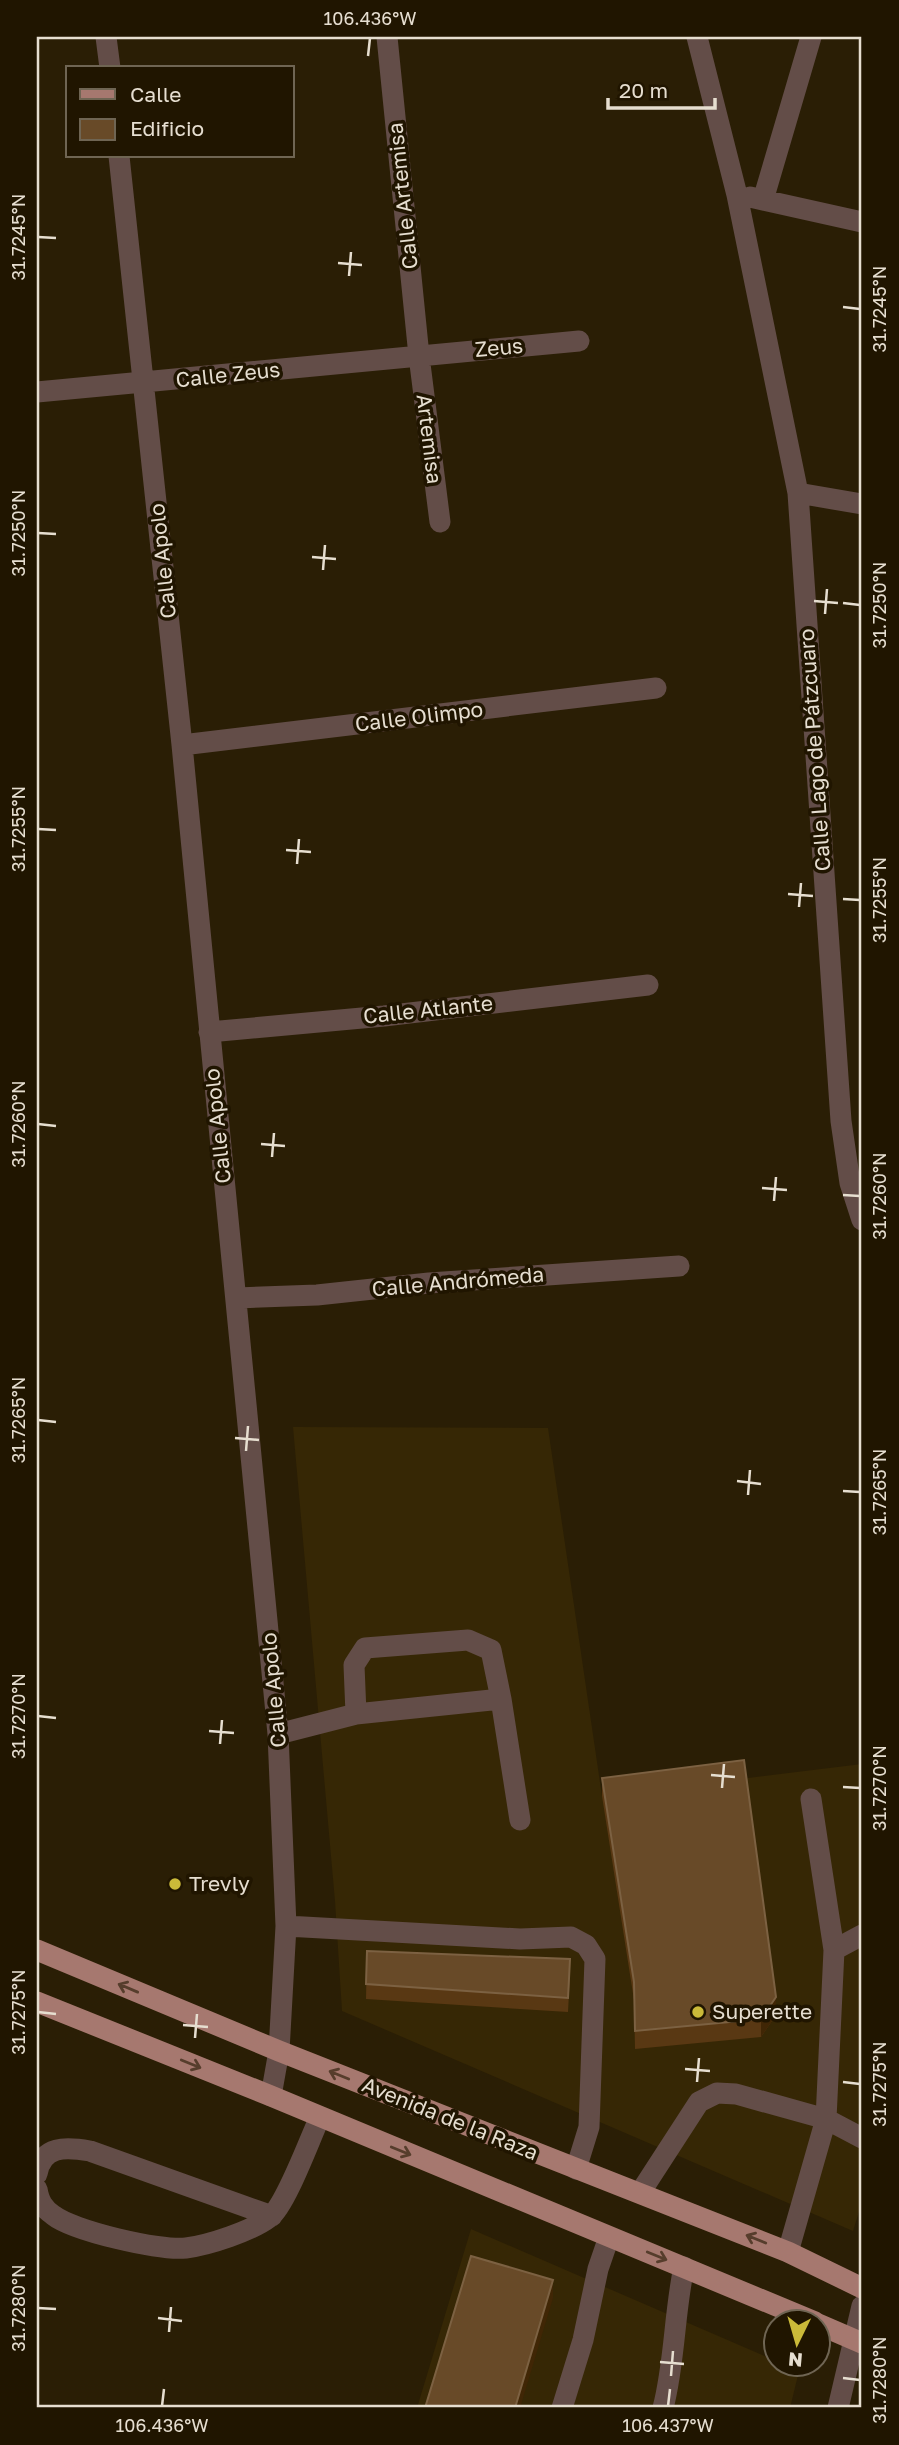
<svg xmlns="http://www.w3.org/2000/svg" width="899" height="2445" font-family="'Golos Text',sans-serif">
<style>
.built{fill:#362705}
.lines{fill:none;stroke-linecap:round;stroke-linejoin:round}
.minor{stroke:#634d48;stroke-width:21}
.major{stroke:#a6786f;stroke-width:21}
.wall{fill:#593813}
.shaded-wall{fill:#402605}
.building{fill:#684a28;stroke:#7c6142;stroke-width:2}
.oneway{stroke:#563d2c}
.ticks{fill:none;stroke:#e6ded0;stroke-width:2.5}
.poi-dot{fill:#cbba39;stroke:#201500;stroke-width:2.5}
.labels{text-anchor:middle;stroke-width:7;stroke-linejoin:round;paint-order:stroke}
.street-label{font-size:21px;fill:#e6ded0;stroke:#201500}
.poi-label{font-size:21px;fill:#e6ded0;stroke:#201500;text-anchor:start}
.neatline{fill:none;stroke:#e6ded0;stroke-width:2.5}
.ticks-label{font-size:18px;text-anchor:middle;fill:#e6ded0}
</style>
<rect width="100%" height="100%" fill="#2a1e05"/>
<path class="built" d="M293,1427l255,1 54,368 260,-32v438l-9,29 -511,-220 -7,-110z
M471,2229l305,132v3l8,1 15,6 -9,37h-373z"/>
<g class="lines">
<path class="minor" d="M106,37l4,31
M387,37l32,319 21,166
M697,37l40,158 61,298 43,628 9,62 12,37
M119,156l63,589 96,989 8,192 -7,125 -8,45
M750,197l112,25
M763,200l48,-163
M37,392l542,-51
M798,493l64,11
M182,745l474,-57
M209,1032l175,-16 264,-31
M237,1298l80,-3 112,-12 250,-17
M356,1714l-2,-49 11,-17 103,-8 23,10 10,49
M278,1734l78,-20 145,-15 19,121
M811,1799l23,151
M286,1926l234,13 51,-2 15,8 9,14 -6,168 -13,42
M862,1935l-28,15 -8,169 36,19
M37,2174c5,-29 29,-27 53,-23l182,65
M37,2189c2,12 6,19 16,26 20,16 107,36 133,33 23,-3 66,-17 84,-31 16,-12 40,-79 50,-100
M640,2193l59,-91 18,-9 19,1 90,25 -38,133
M562,2408l21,-68 15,-71 11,-32
M663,2408c12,-46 11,-94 21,-141
M838,2408l24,-102"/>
<path class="major" d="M37,1950l242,101 509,201 74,36
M37,2002l234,94 544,226
M818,2324l44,19"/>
</g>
<path class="wall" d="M602,1778l174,237 -15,22 -126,12 -1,-49 -32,-204z
M367,1951l203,23 -2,38 -202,-13z"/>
<path class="shaded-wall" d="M776,1997v18l-15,22v-18z
M553,2280v18l-33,110h-5z"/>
<path class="building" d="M744,1760l32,237 -15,22 -126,12 -1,-49 -32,-204z
M367,1951l203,8 -2,39 -202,-14z
M471,2256l82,24 -38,128h-90z"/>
<defs><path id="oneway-shaft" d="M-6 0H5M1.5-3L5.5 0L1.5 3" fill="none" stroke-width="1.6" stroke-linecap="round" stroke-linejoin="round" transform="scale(1.75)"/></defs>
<g class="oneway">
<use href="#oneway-shaft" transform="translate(128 1988) rotate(-157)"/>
<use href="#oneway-shaft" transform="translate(191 2064) rotate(22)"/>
<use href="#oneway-shaft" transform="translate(339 2075) rotate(-158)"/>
<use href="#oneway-shaft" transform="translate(401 2151) rotate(22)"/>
<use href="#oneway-shaft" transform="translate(756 2239) rotate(-158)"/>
<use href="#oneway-shaft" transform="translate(657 2256) rotate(22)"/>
</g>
<path class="ticks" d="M368,56l2,-18M38,237l18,1M338,263l24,2M349,276l2,-24M843,307l17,2M38,533l18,1M312,557l24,2M323,570l2,-25M814,601l24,2M843,603l17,2M825,614l2,-25M38,829l18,1M286,850l25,2M297,864l2,-25M788,894l25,2M843,899l17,1M799,907l2,-24M38,1124l18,2M261,1144l24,2M272,1157l2,-24M762,1188l25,2M843,1195l17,1M774,1201l2,-24M38,1420l18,2M235,1438l24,2M246,1451l2,-25M737,1481l24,3M843,1491l17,1M748,1495l2,-25M38,1716l18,2M209,1731l25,2M220,1744l2,-24M711,1775l24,2M843,1787l17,1M722,1788l2,-24M38,2012l18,2M183,2025l25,2M195,2038l2,-24M685,2069l25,2M697,2082l2,-24M843,2082l17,2M38,2308l18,1M158,2318l24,3M169,2332l2,-25M660,2362l24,2M671,2376l2,-25M843,2378l17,2M162,2406l2,-17M668,2406l2,-17"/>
<g class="poi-dot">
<circle cx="175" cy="1884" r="7"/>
<circle cx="698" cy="2012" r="7"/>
</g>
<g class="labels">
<g class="street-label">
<text transform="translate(403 196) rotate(-96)" y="7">Calle Artemisa</text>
<text transform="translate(499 348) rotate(-5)" y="7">Zeus</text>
<text transform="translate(228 375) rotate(-6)" y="7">Calle Zeus</text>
<text transform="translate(429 439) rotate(83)" y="7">Artemisa</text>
<text transform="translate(163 561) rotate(-96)" y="7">Calle Apolo</text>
<text transform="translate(419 717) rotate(-7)" y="7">Calle Olimpo</text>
<text transform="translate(815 750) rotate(-94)" y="7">Calle Lago de Pátzcuaro</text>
<text transform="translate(428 1010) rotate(-6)" y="7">Calle Atlante</text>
<text transform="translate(218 1126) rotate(-96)" y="7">Calle Apolo</text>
<text transform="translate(458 1282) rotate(-5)" y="7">Calle Andrómeda</text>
<text transform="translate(274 1690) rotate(-95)" y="7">Calle Apolo</text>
<text transform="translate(450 2119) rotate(22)" y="7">Avenida de la Raza</text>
</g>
<g class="poi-label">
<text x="189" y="1891">Trevly</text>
<text x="712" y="2019">Superette</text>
</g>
</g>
<rect width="899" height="2445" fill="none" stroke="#201500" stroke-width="77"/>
<rect x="66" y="66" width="228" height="91" fill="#201500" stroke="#6f6553" stroke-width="2"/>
<rect x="80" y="89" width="35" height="10" fill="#a6786f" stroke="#6f6553" stroke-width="2"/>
<text x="130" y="102" font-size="21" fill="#e6ded0">Calle</text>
<rect x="80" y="119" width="35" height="21" fill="#684a28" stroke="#6f6553" stroke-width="2"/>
<text x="130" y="136" font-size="21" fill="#e6ded0">Edificio</text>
<g transform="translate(797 2343) rotate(185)"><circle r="33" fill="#201500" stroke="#6f6553" stroke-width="2"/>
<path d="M0-5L12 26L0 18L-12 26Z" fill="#cbba39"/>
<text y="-10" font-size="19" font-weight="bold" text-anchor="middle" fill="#e6ded0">N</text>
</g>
<path d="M608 98v10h107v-10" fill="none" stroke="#e6ded0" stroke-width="3.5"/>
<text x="619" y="98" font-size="21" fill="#e6ded0" stroke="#201500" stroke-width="5" paint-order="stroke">20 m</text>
<rect x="38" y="38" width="822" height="2368" class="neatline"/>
<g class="ticks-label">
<text x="370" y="25">106.436°W</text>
<text transform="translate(19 237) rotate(-90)" y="6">31.7245°N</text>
<text transform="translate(880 309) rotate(-90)" y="6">31.7245°N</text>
<text transform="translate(19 533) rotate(-90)" y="6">31.7250°N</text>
<text transform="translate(880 605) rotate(-90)" y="6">31.7250°N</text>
<text transform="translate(19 829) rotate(-90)" y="6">31.7255°N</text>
<text transform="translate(880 900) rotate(-90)" y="6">31.7255°N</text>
<text transform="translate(19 1124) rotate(-90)" y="6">31.7260°N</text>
<text transform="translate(880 1196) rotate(-90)" y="6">31.7260°N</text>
<text transform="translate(19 1420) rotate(-90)" y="6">31.7265°N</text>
<text transform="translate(880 1492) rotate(-90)" y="6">31.7265°N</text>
<text transform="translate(19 1716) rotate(-90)" y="6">31.7270°N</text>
<text transform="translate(880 1788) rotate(-90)" y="6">31.7270°N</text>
<text transform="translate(19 2012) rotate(-90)" y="6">31.7275°N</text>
<text transform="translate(880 2084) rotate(-90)" y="6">31.7275°N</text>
<text transform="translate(19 2308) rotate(-90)" y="6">31.7280°N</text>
<text transform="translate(880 2380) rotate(-90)" y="6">31.7280°N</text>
<text x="162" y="2432">106.436°W</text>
<text x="668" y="2432">106.437°W</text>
</g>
</svg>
